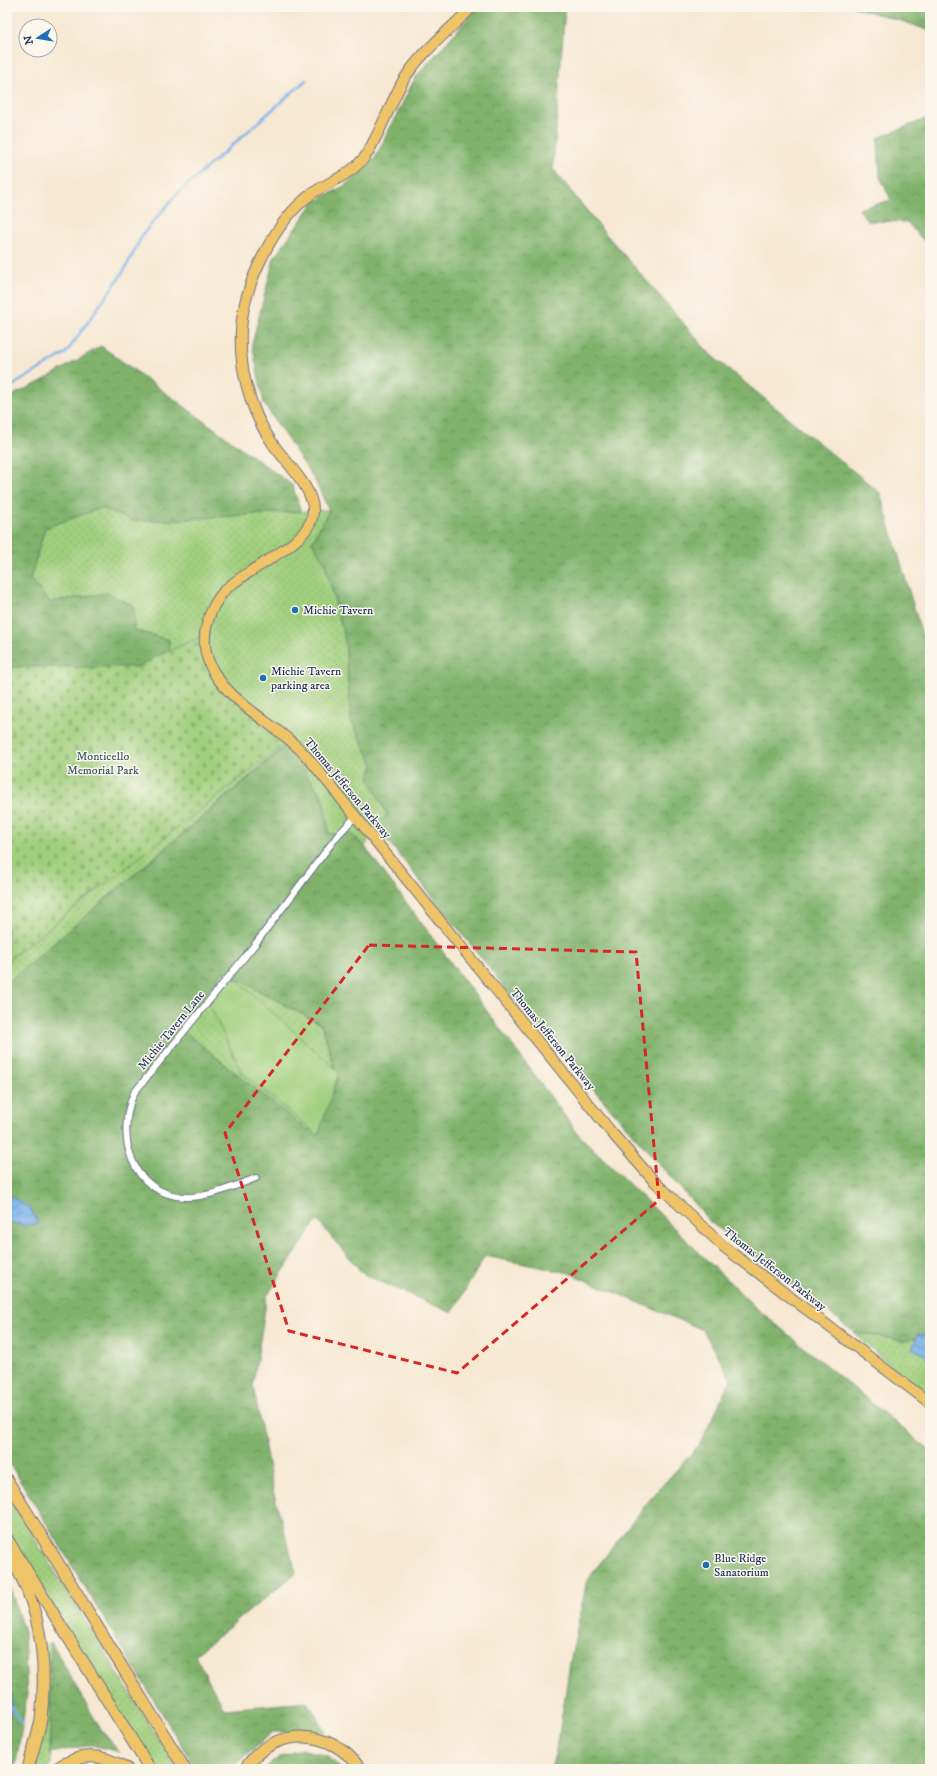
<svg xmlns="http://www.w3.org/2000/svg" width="937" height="1776" font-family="'IM FELL DW Pica',serif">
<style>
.grass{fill:url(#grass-dots);stroke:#5e7f6e}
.forest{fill:url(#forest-crowns);stroke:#4e7065;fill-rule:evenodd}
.cemetery{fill:url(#cemetery-stones);stroke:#5e7f6e}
.park{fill:#a0cf7d;stroke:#5e7f6e}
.water{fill:url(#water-waves);stroke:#4a70a4}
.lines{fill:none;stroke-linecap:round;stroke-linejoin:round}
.stream{stroke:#7ab1e9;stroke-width:2.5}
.street-casing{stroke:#687087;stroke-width:8}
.primary-casing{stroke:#687087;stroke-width:12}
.highway-casing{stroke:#687087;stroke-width:13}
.street{stroke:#fff;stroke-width:6}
.primary{stroke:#efc469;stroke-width:10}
.highway{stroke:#efc469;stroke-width:11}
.marked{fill:none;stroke:#d62828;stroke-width:3;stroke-dasharray:8 5;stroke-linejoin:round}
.poi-dot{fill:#1f6fb2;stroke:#fbf7ec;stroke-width:1.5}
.labels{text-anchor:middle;stroke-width:3;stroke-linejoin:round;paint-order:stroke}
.poi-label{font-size:12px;fill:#1b2f5e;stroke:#fbf7ec;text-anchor:start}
.park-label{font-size:12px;fill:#3c5766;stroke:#fbf7ec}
.street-label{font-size:12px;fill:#1b2f5e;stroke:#fbf7ec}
</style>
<defs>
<pattern id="grass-dots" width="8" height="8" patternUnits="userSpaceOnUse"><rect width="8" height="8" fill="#a0cf7d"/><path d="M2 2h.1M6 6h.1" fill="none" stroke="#89b26e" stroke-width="1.8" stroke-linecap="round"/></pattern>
<pattern id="forest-crowns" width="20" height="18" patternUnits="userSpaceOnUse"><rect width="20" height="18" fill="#80b26c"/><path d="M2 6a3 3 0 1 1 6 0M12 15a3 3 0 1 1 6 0" fill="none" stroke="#68915c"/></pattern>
<pattern id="cemetery-stones" width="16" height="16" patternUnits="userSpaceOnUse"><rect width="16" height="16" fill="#a0cf7d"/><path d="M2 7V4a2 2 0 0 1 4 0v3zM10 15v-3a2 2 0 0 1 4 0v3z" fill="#89b26e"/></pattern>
<pattern id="water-waves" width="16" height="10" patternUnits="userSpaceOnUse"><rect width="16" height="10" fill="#7ab1e9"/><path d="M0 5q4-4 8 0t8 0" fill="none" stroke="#6390c0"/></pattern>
</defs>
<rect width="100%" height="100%" fill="#fbf7ec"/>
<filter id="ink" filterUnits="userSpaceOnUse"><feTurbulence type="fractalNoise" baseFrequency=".025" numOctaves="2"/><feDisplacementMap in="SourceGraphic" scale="8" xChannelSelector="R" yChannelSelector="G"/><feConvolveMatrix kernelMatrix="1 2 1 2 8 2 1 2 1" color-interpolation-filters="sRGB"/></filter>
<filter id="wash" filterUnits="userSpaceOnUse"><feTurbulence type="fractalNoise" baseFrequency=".012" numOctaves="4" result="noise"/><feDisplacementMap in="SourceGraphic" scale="16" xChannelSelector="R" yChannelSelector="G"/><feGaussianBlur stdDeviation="0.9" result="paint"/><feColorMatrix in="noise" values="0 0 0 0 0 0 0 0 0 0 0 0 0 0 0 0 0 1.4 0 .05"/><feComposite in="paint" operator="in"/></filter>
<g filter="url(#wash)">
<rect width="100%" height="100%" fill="#f7e8d3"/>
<path class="grass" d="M101,507l32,14 196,-11 -17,32 13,21 20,77 6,80 22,44 -3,14 17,37 -12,10 -10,22 -15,-14 -21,1 -6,-37 -38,-51 -278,237v-249l162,-94 -35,-10 -27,-37 -57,9 -20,-23 15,-51z
M223,971l99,54 16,54 -30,53 -129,-105z
M854,1332l51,9 25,-8v71z
M7,1494l170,275h-23l-130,-209 -17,-28z
M51,1642l-1,97 1,25 -5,5h-13l12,-122z"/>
<path class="forest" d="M478,7h87l-12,162 52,64 106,122 169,138 43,145 7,2v693l-25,8 -51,-9 -144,-110 -195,-222 -140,-175 12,-10 -18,-37 4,-14 -22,-44 -6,-80 -20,-77 -13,-21 17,-32 -15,-31 -50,-75 -12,-60 22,-86 40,-56 30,-16 30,-26 41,-82z
M853,7h77v24l-28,-10z
M930,117v131l-23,-26 -40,-1 -8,-12 32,-9 -11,-23 -2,-39z
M101,346l191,139 9,26 -124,9 -44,1 -32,-13 -56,20 -15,51 20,23 57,-9 27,13v24l35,10v11l-36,22 -126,61v-336l35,-17z
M286,746l37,51 6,37 21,-1 15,14 214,288 176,172 175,144v318h-379l7,-27 12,-79 17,-83 64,-82 49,-54 31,-65 -28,-49 -134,-57 -84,-17 -33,57 -89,-39 -46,-54 -50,76 -14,89 21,109 22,79 -101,82 29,54 84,-7 18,30h-53l-43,37h-34l-189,-310v-476zM223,971l99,54 16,54 -30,52 -129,-104z
M7,1578l17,54 3,63 -12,74h-8v-46l3,-5 2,-15 -5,-70z
M51,1642l50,88 19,22 -28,-7 -42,8z
M301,1749l27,7 13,13h-78l17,-12z"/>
<path class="cemetery" d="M204,635l8,36 77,69 -282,221v-294h132l15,-9z"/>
<path class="park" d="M231,975l108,97 -21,63 -76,-62 -34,-71z"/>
<path class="water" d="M7,1194l24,15 7,15 -15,1 -16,-3z
M918,1334l12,2v22l-18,-10z
M7,1633l5,70 -2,15 -3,5z"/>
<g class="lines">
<path class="stream" d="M7,389l59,-36 58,-82 19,-37 34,-40 129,-114
M9,1705l14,19"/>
</g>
</g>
<g filter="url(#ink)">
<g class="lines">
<g class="street-casing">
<path id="street" d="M256,1178c-22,8 -47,20 -71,19 -54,-3 -70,-61 -51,-104l122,-150 82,-108 18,-19"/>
</g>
<g class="primary-casing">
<path id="primary" d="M472,7c-23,24 -52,46 -69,74 -10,18 -18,38 -27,56 -4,7 -7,15 -12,21 -16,20 -41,25 -59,41 -33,28 -62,88 -64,131 -1,19 1,39 6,57 5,20 14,40 26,57 13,19 42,45 40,69 -3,32 -66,55 -88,77 -9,10 -15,22 -18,34 -15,55 45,85 80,114 10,8 19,17 27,27l298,368 42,48 70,66 206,156"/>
</g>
<g class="highway-casing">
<path id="highway" d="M7,1480l178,289
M7,1539l143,230
M15,1565c27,47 32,101 26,154 -3,17 -9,33 -13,50
M56,1769c23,-17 47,-16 71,0
M245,1769c27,-43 87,-42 115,0"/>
</g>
<use href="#street" class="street"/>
<use href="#primary" class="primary"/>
<use href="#highway" class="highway"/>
</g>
</g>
<path class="marked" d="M369,945l267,7 23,248 -202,173 -168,-42 -64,-198z"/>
<g class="poi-dot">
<circle cx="295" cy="610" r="4"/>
<circle cx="263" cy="678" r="4"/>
<circle cx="706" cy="1565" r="4"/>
</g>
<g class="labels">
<g class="poi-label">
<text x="303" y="614">Michie Tavern</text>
<text x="271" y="675">Michie Tavern<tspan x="271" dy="14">parking area</tspan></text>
<text x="714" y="1562">Blue Ridge<tspan x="714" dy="14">Sanatorium</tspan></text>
</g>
<g class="park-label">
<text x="103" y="760">Monticello<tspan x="103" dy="14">Memorial Park</tspan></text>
</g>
<g class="street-label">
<text transform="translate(348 788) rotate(50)" y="4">Thomas Jefferson Parkway</text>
<text transform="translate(171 1030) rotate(-51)" y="4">Michie Tavern Lane</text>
<text transform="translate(553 1039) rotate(51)" y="4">Thomas Jefferson Parkway</text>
<text transform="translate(775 1269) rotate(38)" y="4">Thomas Jefferson Parkway</text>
</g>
</g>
<rect width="937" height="1776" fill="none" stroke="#fbf7ec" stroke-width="24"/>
<g transform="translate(38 38) rotate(258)"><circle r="19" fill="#fbf7ec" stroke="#a1a7b3"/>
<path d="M0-3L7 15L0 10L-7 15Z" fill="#1f6fb2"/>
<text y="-6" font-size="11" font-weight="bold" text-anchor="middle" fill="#1b2f5e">N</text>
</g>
</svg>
